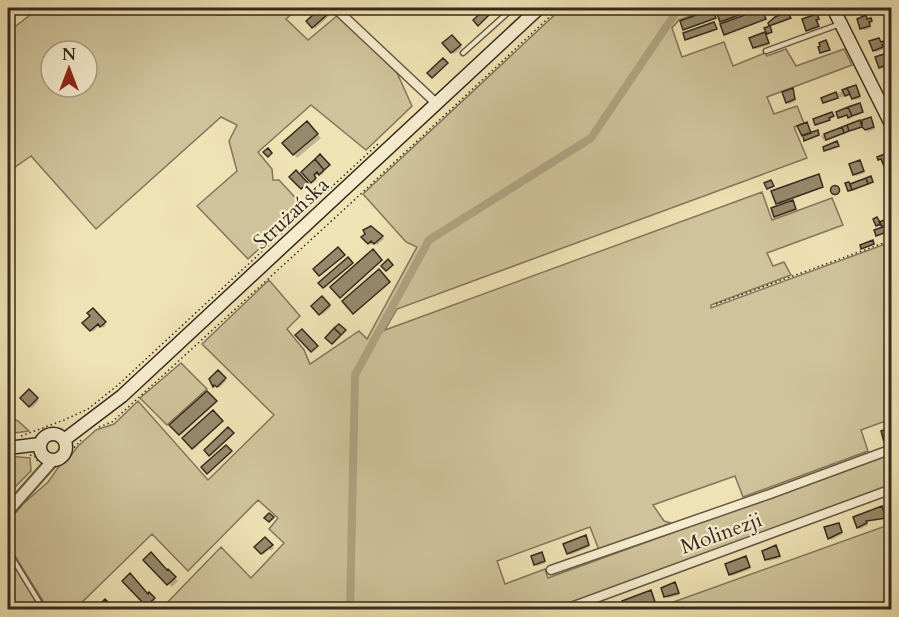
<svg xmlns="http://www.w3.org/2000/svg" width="899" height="617" font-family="Cardo,serif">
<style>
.green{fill:#d0c39b;stroke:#83765d;stroke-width:1.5;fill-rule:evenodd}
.shadow{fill:#0003}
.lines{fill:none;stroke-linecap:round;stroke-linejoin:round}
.canal{stroke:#b0a381;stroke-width:8}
.building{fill:#968a6c;stroke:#362a1f;stroke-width:1.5}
.service-casing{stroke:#645844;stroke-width:7}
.minor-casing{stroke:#645844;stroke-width:11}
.tertiary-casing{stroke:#645844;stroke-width:14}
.secondary-casing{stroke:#362a1f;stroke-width:15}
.path{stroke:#362a1f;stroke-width:1.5;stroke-dasharray:1.5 3;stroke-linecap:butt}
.service{stroke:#f5ecce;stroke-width:4}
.minor{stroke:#f5ecce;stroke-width:8}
.tertiary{stroke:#f5ecce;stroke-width:10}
.secondary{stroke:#f5ecce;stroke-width:12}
.labels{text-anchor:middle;stroke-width:4.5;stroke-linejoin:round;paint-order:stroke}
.street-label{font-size:21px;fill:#362a1f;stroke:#f5ecce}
</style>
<rect width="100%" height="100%" fill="#efe2b4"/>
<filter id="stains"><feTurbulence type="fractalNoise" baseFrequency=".00333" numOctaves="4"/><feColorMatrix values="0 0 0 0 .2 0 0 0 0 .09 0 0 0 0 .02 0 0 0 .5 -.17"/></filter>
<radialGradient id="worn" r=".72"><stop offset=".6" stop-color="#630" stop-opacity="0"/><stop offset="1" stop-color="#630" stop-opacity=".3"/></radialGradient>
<path class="green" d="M39,8h162c13,8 26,11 38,0h59l-12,11 22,21 30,-25 59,58 15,33 -46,44 -55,-45 -53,47 14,17 1,11h6l25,27 -56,52 -51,-53 40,-35 -8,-30 8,-16 -16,-8 -125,112 -65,-73 -23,16v-148l4,5zM51,51h36v36h-36z
M562,8h150l-33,12 -7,8 10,29 42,-15 9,24 32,-13 2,3 19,-7 10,17 48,-17 8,16 -85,32 7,17 23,-8 7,17 -10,4 13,31 -410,151 -12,21 377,-138 10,28 60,-22 11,27 -76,28 6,13 11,-4 7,13 -80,30v3l180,-66v177l-30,11 7,21 -125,46 -8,-21 -82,29 11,16 7,2 -72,27 -9,-23 -93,34 8,23 40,-15 3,9 343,-125v33l-337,123h-393l60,-62 30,31 33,-35 -15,-14 9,-11 -20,-18 -70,71 -36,-37 -77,75h-27l-40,-64v-23l15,-18 25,-22 12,-17 7,-4 11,-15 18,-16 18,-6 24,-23 70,79 66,-65 -72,-71 67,-64 31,36 -13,13 17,21 6,14 49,-33 8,8 50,-92 -11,-5 -43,-48z
M181,363l26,26 -40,36 -27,-27z
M8,417l10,4 11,10 -21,3z
M8,456l22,2 1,13 -23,23z
M891,524v82l-10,3h-227z
M8,556l33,53h-33z"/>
<path class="shadow" d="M322,8l7,8 -14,13 -7,-8z
M717,8h42l-37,13z
M798,8h8l1,1 -6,2z
M860,8h6l1,4 -3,1z
M767,9l1,4 -4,2 2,5 -40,15 -4,-10z
M866,17l7,6 -3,1 1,4 -7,2 -2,-2z
M818,18l2,3 -3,1 3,6 -11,4 -5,-12z
M765,34l5,11 -14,4 -2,-2z
M452,37l10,11 -8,6 -10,-10z
M879,39l5,10 -8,3 -2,-2z
M887,54l4,7 -3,1 1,4 -7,3 -2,-2z
M855,86l6,12 -6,2 -4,-6 -26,9 -2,-4z
M792,90l4,11 -7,3 -2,-2z
M870,118l5,11 -7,3 -4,-5z
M860,122l2,5 -38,14 -3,-5z
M307,123l14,15 -24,20 -13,-15z
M320,156l9,10 -7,9 -2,-2 -6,5 3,2 -4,3 -10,-11z
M861,164l4,9 -9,3 -2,-2z
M819,176l4,11 -33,12 6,11 -20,6 4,-10 -2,-3z
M838,187l3,5 -7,3 -2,-5z
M378,232l6,7 -7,6 -3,-3 -3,3 -8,-8z
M373,251l9,10 -41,36 -9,-10z
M348,259l4,5 -27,24 -5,-5z
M322,298l9,9 -9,8 -9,-9z
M93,310l13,15 -3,3 -3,-3 -7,7 -9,-9 8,-7z
M218,372l8,9 -7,7 -7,-4z
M29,391l10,10 -7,7 -10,-10z
M207,393l9,10 -35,32 -9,-10z
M213,412l9,10 -28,27 -10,-11z
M228,429l5,5 -22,22 -5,-6z
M883,510l4,9 -20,3 1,3 -8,4 -2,-2 -3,-9z
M838,525l5,9 -12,6 -2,-2z
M585,537l5,10 -20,8 -2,-2z
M265,539l9,9 -3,3 -2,-2 -6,6 -7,-7z
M776,547l5,11 -12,3 -2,-2z
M542,554l4,9 -9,3 -2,-2z
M746,558l5,11 -19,7 -2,-2z
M145,560l23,11 10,10 -6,6z
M124,581l24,15 1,-2 8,8 -7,7z
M675,583l5,12 -12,3 -2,-2z
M651,592l5,12 -9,2 -2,-2 -8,3v3h-10z"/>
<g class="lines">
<path class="canal" d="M350,610l5,-235 74,-135 162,-102 88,-130"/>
</g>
<path class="building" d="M321,8l8,5 -17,15 -6,-7z
M715,8h43l-38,14z
M764,8h3l2,4 -5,2 2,5 -42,16 -4,-11z
M485,9l5,5 -12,12 -5,-6z
M712,9l4,9 -33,12 -3,-9z
M787,12l4,6 -22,8 -1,-3 7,-6z
M817,14l2,5 -3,1 3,6 -13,5 -4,-12z
M866,15l1,4 4,-1 1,3 -3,1 1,4 -10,3 -3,-10z
M714,22l3,7 -32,11 -2,-7z
M770,26l2,6 -5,2 -3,-6z
M765,32l4,11 -16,5 -4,-10z
M452,35l9,10 -10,8 -9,-10z
M879,38l2,4 3,-1 1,2 -3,2 1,2 -10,4 -4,-10z
M826,40l4,10 -10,3 -2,-6 2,-1 -1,-3z
M887,53l3,6 -3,1 1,4 -9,4 -4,-11z
M443,58l5,5 -16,15 -5,-5z
M856,85l4,11 -8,3 -5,-11z
M793,88l2,11 -9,4 -4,-11z
M847,88l3,6 -5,2 -3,-6z
M836,92l2,6 -15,5 -2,-5z
M860,103l3,9 -11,4 -4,-9z
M848,107l4,9 -4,2 -1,-3 -9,3 -2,-6z
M832,112l2,4 -5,2 1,2 -15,5 -2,-6z
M871,117l3,10 -9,3 -3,-3v-7z
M860,120l2,7 -13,4 -2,-6z
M307,121l11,13 -25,21 -11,-12z
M807,122l4,11 -9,3 -5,-10z
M847,125l2,6 -5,2 -2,-6z
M842,127l2,6 -18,7 -2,-6z
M818,130l1,5 -15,6 -1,-6z
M837,141l2,5 -15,5 -1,-4z
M268,148l4,5 -4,4 -5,-5z
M320,154l10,11 -6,5 -9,-11z
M885,154l6,15 -5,2 -5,-12 -3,1 -1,-3z
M315,159l9,11 -5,5 -2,-3 -3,3 2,3 -5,5 -10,-11z
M860,160l4,11 -11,4 -4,-11z
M296,170l12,13 -7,6 -12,-12z
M819,174l4,13 -47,17 -5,-13z
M871,176l2,6 -5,2 -2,-6z
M866,178l2,6 -16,6 -2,-6z
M771,180l3,6 -7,3 -3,-6z
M849,182l3,8 -4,1 -3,-8z
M830.5 190a4.5 4.5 0 1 1 9 0a4.5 4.5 0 1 1-9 0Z
M793,200l3,9 -22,8 -3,-9z
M877,217l4,7 -5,2 -3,-7z
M889,218l2,5 -9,4 -3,-5z
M891,224l1,6 -16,6 -2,-6z
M371,226l12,10 -9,8 -3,-3 -3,3 -7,-7 4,-3 -2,-4z
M873,240l1,4 -13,5 -1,-4z
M338,247l7,8 -26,21 -6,-7z
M373,249l9,11 -42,38 -10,-11z
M348,257l5,6 -30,25 -5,-5z
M388,259l5,6 -7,6 -5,-5z
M379,269l11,13 -37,32 -11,-13z
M322,296l8,9 -11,10 -8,-9z
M93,308l13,14 -6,5 -2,-3 -8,7 -8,-8 8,-7 -3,-3z
M339,324l7,6 -5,5 -7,-7z
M334,328l7,7 -9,9 -7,-6z
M302,329l16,17 -7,6 -16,-17z
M218,370l8,8 -9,9 -3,-2 -1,2 -4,-8z
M9,376l5,6 -6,6v-11z
M29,389l9,9 -9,9 -9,-9z
M207,391l10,10 -38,34 -10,-10z
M9,405l5,5 -5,6 -1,-9z
M213,410l10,11 -31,28 -10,-11z
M228,427l6,6 -25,23 -5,-6z
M892,427v12l-8,3 -3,-11z
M226,445l6,6 -25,23 -6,-7z
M882,506l4,12 -20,3 1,2 -10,5 -4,-11z
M269,513l5,4 -5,5 -5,-4z
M839,523l3,9 -14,7 -4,-12z
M586,535l3,10 -22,9 -4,-10z
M265,537l8,8 -12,9 -7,-7z
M776,545l4,11 -15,4 -3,-9z
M151,552l16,18 1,-1 8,8 -9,8 -24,-25z
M542,552l3,9 -11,4 -3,-9z
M746,556l4,11 -21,8 -4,-11z
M130,573l18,21 1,-2 6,6 -9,8 -24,-25z
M675,582l4,11 -15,4 -3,-9z
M651,590l4,12 -11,2 -1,-2 -7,3 1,2 -4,3h-8l-3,-9z
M105,599l7,7 2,4h-14l-3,-3z"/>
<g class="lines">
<g class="service-casing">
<path id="service" d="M766,51l74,-27
M463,53l50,-45
M8,551l36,59"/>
</g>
<g class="minor-casing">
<path id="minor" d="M335,8l101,95
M551,570l219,-76 122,-45
M563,610l329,-121"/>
</g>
<g class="tertiary-casing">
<path id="tertiary" d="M8,511l45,-51"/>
</g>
<g class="secondary-casing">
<path id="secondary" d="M833,8l59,118
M40 447a13 13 0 1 1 26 0a13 13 0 1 1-26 0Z
M64,440l58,-44 417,-388
M8,448l32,-4"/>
</g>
<path class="path" d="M888,134l4,7
M716,304l176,-64
M99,427l13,-5 238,-218 209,-196
M21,436l43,-16 24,-11 30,-24 261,-242
M30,455l6,2 2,7
M62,461l19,-21"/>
<use href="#service" class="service"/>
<use href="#minor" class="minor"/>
<use href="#tertiary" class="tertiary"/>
<use href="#secondary" class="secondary"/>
</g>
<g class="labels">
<g class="street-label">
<text transform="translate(291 213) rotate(-43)" y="7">Strużańska</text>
<text transform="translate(721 533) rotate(-20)" y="7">Molinezji</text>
</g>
</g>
<rect width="899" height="617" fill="none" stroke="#efe2b4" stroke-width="30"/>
<rect x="9" y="9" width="881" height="599" fill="none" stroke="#362a1f" stroke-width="3"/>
<rect x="15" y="15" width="869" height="587" fill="none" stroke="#362a1f" stroke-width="1.5"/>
<g transform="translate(69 69)"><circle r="28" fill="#f5ecce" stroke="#a99e88" stroke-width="1.5"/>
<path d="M0-4.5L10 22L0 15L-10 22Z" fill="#8f2418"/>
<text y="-9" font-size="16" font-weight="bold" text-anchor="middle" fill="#362a1f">N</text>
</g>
<rect width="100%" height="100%" filter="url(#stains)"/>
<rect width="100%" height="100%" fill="url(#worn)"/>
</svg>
